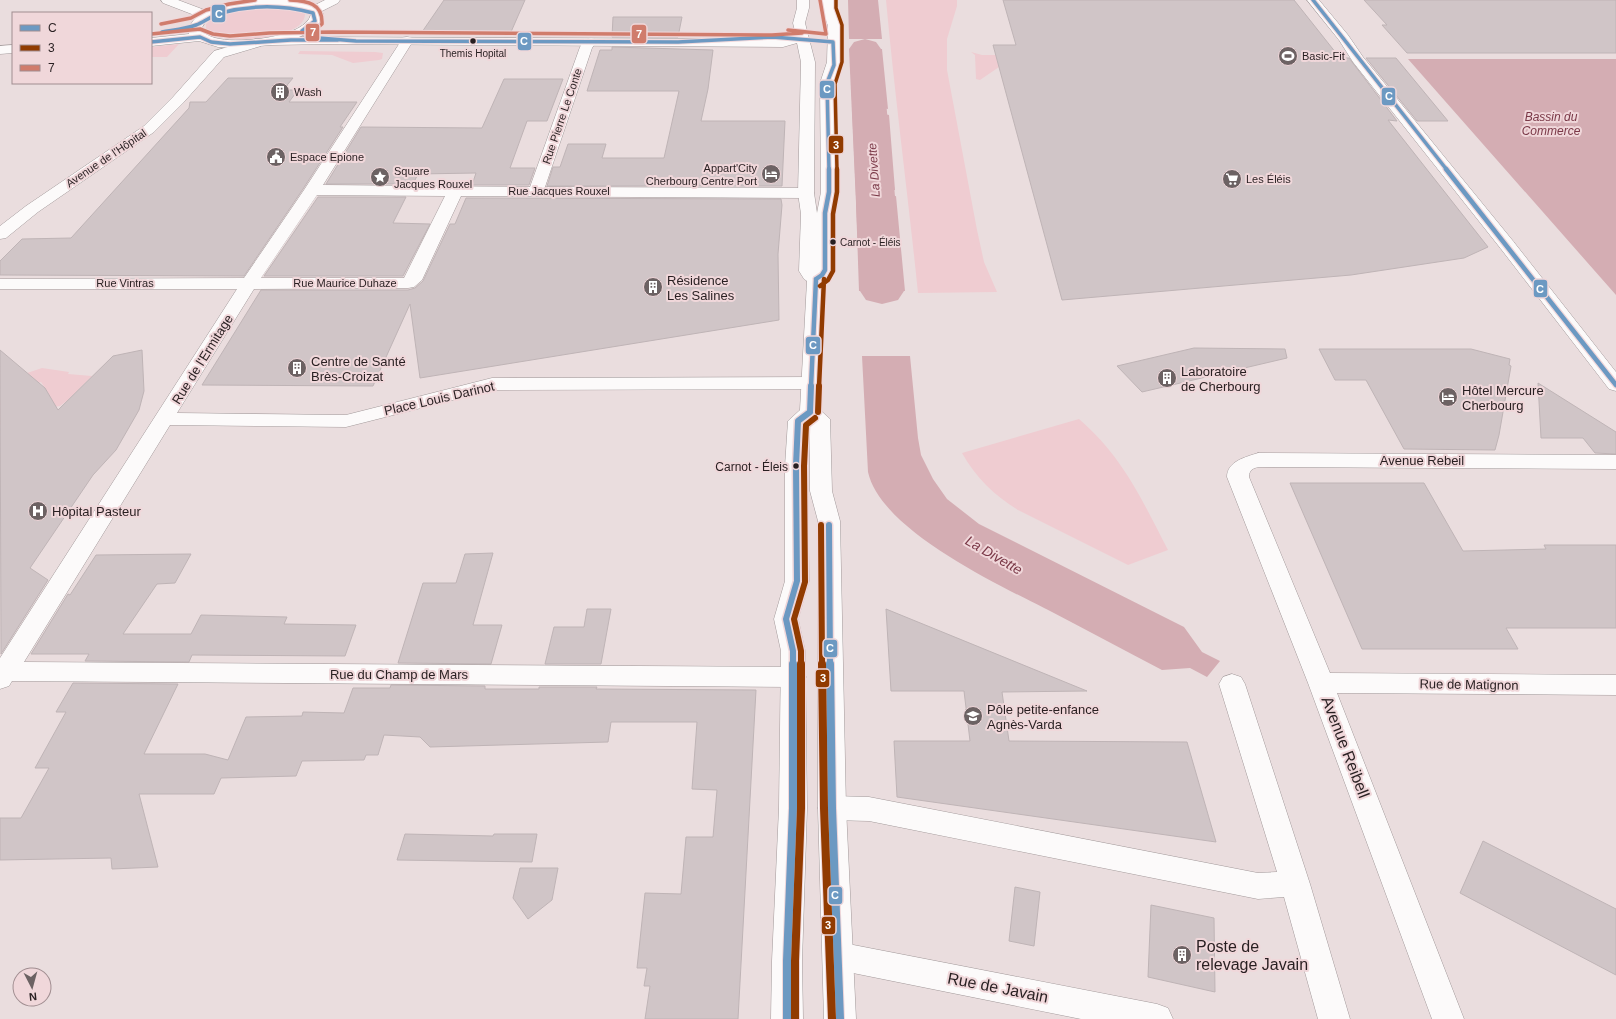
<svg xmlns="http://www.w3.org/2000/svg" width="1616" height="1019" font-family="Arial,sans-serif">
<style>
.green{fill:#efccd1}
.water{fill:#d4adb3}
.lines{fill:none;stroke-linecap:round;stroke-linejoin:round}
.river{fill:#d4adb3;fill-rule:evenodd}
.building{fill:#d0c5c7;stroke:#bfb4b6}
.street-casing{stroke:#a2999a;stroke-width:1}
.secondary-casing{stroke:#a2999a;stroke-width:1}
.primary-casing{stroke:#a2999a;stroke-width:1}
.street{fill:#fcfafa;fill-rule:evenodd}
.secondary{fill:#fcfafa;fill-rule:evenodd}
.primary{fill:#fcfafa;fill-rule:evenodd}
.bus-1-far3-casing{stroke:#f0d7da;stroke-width:5.5}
.bus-1-far2-casing{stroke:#f0d7da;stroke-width:7}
.bus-1-far1-casing{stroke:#f0d7da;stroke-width:9}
.bus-1-casing{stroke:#f0d7da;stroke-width:10}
.bus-2-far3-casing{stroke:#f0d7da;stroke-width:5.5}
.bus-2-far2-casing{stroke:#f0d7da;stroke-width:7}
.bus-2-far1-casing{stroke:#f0d7da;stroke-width:9}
.bus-2-casing{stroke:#f0d7da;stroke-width:10}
.bus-3-casing{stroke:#f0d7da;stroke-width:5.5}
.bus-1-far3{stroke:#6c99c2;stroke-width:3.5}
.bus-1-far2{stroke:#6c99c2;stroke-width:4.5}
.bus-1-far1{stroke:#6c99c2;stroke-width:6}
.bus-1{stroke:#6c99c2;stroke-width:8}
.bus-2-far3{stroke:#913b01;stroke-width:3.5}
.bus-2-far2{stroke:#913b01;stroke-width:4.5}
.bus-2-far1{stroke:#913b01;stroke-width:6}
.bus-2{stroke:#913b01;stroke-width:8}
.bus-3{stroke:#d07c6c;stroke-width:3.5}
.bus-dot{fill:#281f21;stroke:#f0d7da;stroke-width:1.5}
.labels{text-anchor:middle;stroke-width:4;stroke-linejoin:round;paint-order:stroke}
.far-bus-label{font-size:10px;fill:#281f21;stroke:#f0d7da}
.far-poi-label{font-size:11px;fill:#281f21;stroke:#f0d7da;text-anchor:start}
.far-street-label{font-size:11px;fill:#281f21;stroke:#f0d7da}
.far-water-label{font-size:12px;font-style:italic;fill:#7a3847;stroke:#f0d7da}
.bus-label{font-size:12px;fill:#281f21;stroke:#f0d7da;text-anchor:end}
.poi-label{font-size:13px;fill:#281f21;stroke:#f0d7da;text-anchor:start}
.street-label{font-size:13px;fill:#281f21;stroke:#f0d7da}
.water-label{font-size:14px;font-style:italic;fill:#7a3847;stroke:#f0d7da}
.near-street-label{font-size:16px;fill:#281f21;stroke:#f0d7da}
.near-poi-label{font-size:16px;fill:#281f21;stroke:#f0d7da;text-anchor:start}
.line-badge{stroke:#f0d7da;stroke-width:1.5}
.badge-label{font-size:11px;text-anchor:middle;font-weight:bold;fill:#fff}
</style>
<rect width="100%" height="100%" fill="#eaddde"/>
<path class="green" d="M886,0h71v6l-10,33v31l30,160 7,32 13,30 -79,1c-10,-98 -23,-195 -32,-293z
M265,5c14,1 29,-1 40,9 0,24 -65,28 -82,24 -7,-1 -11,-4 -17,-8v-6c16,-15 38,-17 59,-19z
M179,44l-12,13h-16v-10z
M300,51l75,1 8,1 -1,6 -3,1 -26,3 -21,-8 -34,-1z
M971,52l11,3h14l3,12 -19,13 -4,-1 -1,-24z
M42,368l27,4 -1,2 24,2 -24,24 -8,6 -14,2 -46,17v-26l25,-9 20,-2 -4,-6 -6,2 -8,-11z
M1079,419c44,38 63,81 89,131l-40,15 -110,-55c-24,-15 -42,-32 -56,-57z"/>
<path class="water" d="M848,0h30l4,39h-33z
M850,49h32l6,60 -36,-7z
M1408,59h208v236z
M852,107l37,8 6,75 -39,7z
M896,196l9,95h-46l-3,-88z
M862,356h48l8,82 3,17 12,24 14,20 32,25 205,103 18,25 18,9 -13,16 -17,-9 -28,2c-37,-19 -73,-39 -110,-58 -51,-26 -171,-81 -184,-140z"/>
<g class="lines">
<path class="river" d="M865,39l11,3 5,7 23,242 -6,9 -16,4 -16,-4 -6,-9 -11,-242 5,-7z"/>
</g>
<path class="building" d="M444,0h81l-14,32h-89z
M1003,0h291l46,58h9l48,63 -9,-1 100,127 -24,11 -113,17 -289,25 -69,-255h23z
M1364,0h252v53h-209l-25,-28h5z
M613,17h69l-4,20h-66z
M612,47l101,3 -5,39 -7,32h84l-3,65h-235l6,-19h7l8,-23h38l-4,14h62l15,-67h-92l13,-41h12z
M1366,58h30l52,63h-31z
M228,78h65l-10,12h15l-9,12h68l-17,25h3l-40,62 -59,87 -244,-1v-14l22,-22 49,-1 118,-130 1,-6h16z
M504,79h59l-16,42h-20l-17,47h25l-6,17h-57l4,-12 -58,1 -5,10h-87l35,-57 121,1z
M318,197h88l-13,26 37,1 -27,52h-139z
M466,198l315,1 1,6 -4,49 1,66 -359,58 -10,-74 -37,82 -171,-1 59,-95h147l7,-2 8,-7 27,-57h5z
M1194,348l91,1 2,9 -145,34 -25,-26z
M1319,349h152l39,10 -1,6 2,1 -12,69 -4,15 -91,-1 -38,-69h-31z
M0,350l45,38 13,22 55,-54 29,-6 2,41 -5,19 -23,40 -23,25 -63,93 18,12 -47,74z
M1538,383l78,49v22l-21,-1 -12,-15h-42z
M1290,483h134l39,68 83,-2 -2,-4h72v83h-110l12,21h-156z
M493,553l-20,72h29l-11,39 -93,-1 25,-80h33l9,-29z
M191,554l-16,29 -18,1 -34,50h68l10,-19 86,2 -3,7 72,1 -11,31 -153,-1 -3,7 -104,-1 4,-7h-58l37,-60 2,1 26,-40z
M587,609h24l-10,55h-56l9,-37h30z
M886,609l201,82 -85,1 7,49 178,1 29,100 -319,-45 -3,-56h76l-6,-50h-73z
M73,683l105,1 -34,70h61l23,6 18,-43 56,-1 1,-4 41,1 9,-25h37l1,-3 94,1v3h54v-2h58l-1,2 160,1 -18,329h-93l5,-33h-6l3,-18h-10l8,-75 36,1 5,-57h27l4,-47 -25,-1 5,-67h-86l-3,20 -178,5 -10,-10 -36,-2 -6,20h-12l-2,5 -62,1 -6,15 -75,2 -7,16h-75l19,73 -46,2 -1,-11 -111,2v-42h21l28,-50h-14l31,-56h-10z
M405,834l88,2 1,-2h43l-5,28 -135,-2z
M1483,841l133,68v66l-156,-82z
M520,868h38l-6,32 -24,19 -15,-21z
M1015,887l25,5 -6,54 -25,-5z
M1151,905l63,13 1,74 -67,-15z"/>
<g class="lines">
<g class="street-casing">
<path id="street" d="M407,37l5,1 1,3 -90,144 207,2 50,-140c4,-6 7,-10 15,-8l1,3 -4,6 -47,139 261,1 6,2 2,3 -2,3 -6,2 -345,-2 -39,84 -8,7 -6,1 -154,1 -77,124 169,2 146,-37 319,-1 7,2 3,4 -3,4 -7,2 -319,1 -146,37 -176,-2 -146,237 769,5 9,3 4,7 -4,7 -9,3 -781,-6 -3,5 -9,3v-31l237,-369h-237v-10l244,-1 60,-88 97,-149 1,-3zM317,195l128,1 -41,82h-143z
M256,39l5,1 1,3 -1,3 -37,11 -41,46 -29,29 -116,80 -32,26 -6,1v-13l26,-20 118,-80 29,-29 41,-46z
M1507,240l6,1 103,131v19l-7,-2 -108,-140 -2,-4 2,-4z
M1258,453l358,2v14l-357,-2c-6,1 -10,3 -10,10l81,196 286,2v20l-279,-2 127,326h-32l-124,-336 -81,-206c0,-16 19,-20 31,-24z
M1232,674l9,3 4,7 65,200 40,135h-32l-34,-122 -26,2 -389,-78 -37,-1 -10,-4 -4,-8 4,-8 10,-4 37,1 389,76 19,-1 -58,-188 4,-7z
M838,942l319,62 11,4 5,11h-92l-243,-49 -11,-4 -4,-10 4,-10z"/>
</g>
<g class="secondary-casing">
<path id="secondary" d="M161,0h17l32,12 2,3 -2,3h-8l-39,-15z
M1307,0h12l29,35 15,22 150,184 2,4 -2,4 -6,1 -6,-1 -148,-187 -14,-22z"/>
</g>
<g class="primary-casing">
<path id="primary" d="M244,0h52l19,5 10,-5h15l-2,3 -16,8 1,3c-2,12 -13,18 -24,23l473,2h11l13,-3 -3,-13 4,-15v-8h12v8l-4,15 10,39 -1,131 3,20 4,-21 -1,-109 7,-21 1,-36 -6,-17v-9h12v9l6,17 1,36 -7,21 3,109 -4,21 1,57 -6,9 -3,2 -5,129 10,9 2,72 8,30 6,287 10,211h-32l-6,-211v-287l-8,-30v-69l-2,1 -1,43 2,115 -11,38 7,32 2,157 -5,153 1,58h-32l1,-58 7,-153 2,-157 -7,-32 11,-38v-115l3,-45 12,-11 7,-129 -3,-2 -5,-8 2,-57 -3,-21 3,-131 -4,-19 -14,4 -451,-3 -61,1 -37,3 -16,-1 -19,-6 -48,5v-8l38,-4 -1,-2c6,-24 34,-29 56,-32zM269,5l26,2 14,5 2,2c-5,24 -71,29 -91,25 -7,-1 -13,-4 -19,-8 5,-23 49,-25 68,-26z
M13,45v8l-13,1v-8z"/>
</g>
<use href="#street" class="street"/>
<use href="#secondary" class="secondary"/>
<use href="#primary" class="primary"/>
<g class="bus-1-far3-casing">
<path id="bus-1-far3" d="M1313,0l134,170
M302,31l17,7 37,3 322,1 95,-5 60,5 1,23 -7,18 2,87
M162,32c11,-2 23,-3 34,-7 8,-3 15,-9 25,-12 30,-8 62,-8 92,0l2,8 -13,10
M151,42l49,-5 11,5 19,2 61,-4h47"/>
</g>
<g class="bus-1-far2-casing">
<path id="bus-1-far2" d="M1446,169l170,216
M816,279l6,-4 3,-5v-57l4,-21v-23
M811,387l5,-108"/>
</g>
<g class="bus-1-far1-casing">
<path id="bus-1-far1" d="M810,412l1,-26
M829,525l1,140
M793,665v-14l-7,-32 11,-38 -1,-115 2,-45 12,-9"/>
</g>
<g class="bus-1-casing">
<path id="bus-1" d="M830,664l2,144 8,211
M787,1019v-58l6,-153v-144"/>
</g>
<g class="bus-2-far3-casing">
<path id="bus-2-far3" d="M836,0v8l6,17v37l-7,22 2,86"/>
</g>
<g class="bus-2-far2-casing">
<path id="bus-2-far2" d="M820,286l8,-6 5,-9v-57l4,-22v-23
M819,387l5,-108"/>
</g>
<g class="bus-2-far1-casing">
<path id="bus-2-far1" d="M818,412l1,-26
M821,525l1,140
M801,665v-14l-7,-32 11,-37 -1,-116 2,-41 9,-7"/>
</g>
<g class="bus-2-casing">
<path id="bus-2" d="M822,664l2,144 8,211
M795,1019v-58l6,-153v-144"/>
</g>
<g class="bus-3-casing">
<path id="bus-3" d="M290,0c17,1 33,3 32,24l-15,13
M161,24l30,-6 15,-8 23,-6 26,-4
M788,30l38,4 -6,-34
M151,34l49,-5 13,5 17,2 39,-3 63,-1 440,3 30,-2"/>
</g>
<use href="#bus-1-far3" class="bus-1-far3"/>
<use href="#bus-1-far2" class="bus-1-far2"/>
<use href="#bus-1-far1" class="bus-1-far1"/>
<use href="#bus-1" class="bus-1"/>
<use href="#bus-2-far3" class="bus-2-far3"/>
<use href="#bus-2-far2" class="bus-2-far2"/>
<use href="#bus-2-far1" class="bus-2-far1"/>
<use href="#bus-2" class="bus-2"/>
<use href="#bus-3" class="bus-3"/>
</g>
<defs>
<g id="stadium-disc" transform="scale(1)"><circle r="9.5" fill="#6c6263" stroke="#f0d7da"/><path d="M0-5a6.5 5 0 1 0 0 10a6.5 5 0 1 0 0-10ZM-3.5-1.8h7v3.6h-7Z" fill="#fff"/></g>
<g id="building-disc" transform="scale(1)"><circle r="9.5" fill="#6c6263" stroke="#f0d7da"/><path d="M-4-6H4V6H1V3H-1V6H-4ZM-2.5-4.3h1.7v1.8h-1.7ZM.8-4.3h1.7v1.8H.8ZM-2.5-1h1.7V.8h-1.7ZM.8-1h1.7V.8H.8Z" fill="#fff"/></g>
<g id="civic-disc" transform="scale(1)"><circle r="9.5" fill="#6c6263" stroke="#f0d7da"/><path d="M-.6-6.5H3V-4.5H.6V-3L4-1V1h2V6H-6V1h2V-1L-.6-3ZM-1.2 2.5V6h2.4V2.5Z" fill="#fff"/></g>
<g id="hotel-disc" transform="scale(1)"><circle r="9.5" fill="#6c6263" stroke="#f0d7da"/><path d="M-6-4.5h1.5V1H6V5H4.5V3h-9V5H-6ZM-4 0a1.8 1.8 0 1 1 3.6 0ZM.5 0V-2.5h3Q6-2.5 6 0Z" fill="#fff"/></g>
<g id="sight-disc" transform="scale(1)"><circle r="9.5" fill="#6c6263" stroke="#f0d7da"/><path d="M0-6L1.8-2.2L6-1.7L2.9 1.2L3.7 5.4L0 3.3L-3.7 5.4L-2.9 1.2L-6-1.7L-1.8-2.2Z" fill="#fff"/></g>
<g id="supermarket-disc" transform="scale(1)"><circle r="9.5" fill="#6c6263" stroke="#f0d7da"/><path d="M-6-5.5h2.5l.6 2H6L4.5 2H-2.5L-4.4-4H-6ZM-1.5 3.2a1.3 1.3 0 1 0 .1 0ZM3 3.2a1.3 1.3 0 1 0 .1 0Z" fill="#fff"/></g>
<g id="hospital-disc" transform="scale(1)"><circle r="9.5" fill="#6c6263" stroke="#f0d7da"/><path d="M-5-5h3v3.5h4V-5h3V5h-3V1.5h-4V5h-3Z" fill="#fff"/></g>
<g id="school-disc" transform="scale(1)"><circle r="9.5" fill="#6c6263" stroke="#f0d7da"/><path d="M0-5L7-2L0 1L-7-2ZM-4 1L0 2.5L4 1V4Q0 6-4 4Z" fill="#fff"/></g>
</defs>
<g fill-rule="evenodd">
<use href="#stadium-disc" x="1288" y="56"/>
<use href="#building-disc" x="280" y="92"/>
<use href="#civic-disc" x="276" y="157"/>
<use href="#hotel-disc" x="771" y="174"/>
<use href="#sight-disc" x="380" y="177"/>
<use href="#supermarket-disc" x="1232" y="179"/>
<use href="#building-disc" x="653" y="287"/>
<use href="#building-disc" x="297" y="368"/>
<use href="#building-disc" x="1167" y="378"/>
<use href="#hotel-disc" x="1448" y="397"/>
<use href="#hospital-disc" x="38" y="511"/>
<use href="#school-disc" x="973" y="716"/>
<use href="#building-disc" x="1182" y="955"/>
</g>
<g class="bus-dot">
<circle cx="473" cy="41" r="3.5"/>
<circle cx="833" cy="242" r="3.5"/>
<circle cx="796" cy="466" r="3.5"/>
</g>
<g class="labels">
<g class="far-bus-label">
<text x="473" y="57">Themis Hopital</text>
<text x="840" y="246" text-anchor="start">Carnot - Éléis</text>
</g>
<g class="far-poi-label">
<text x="1302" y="60">Basic-Fit</text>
<text x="294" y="96">Wash</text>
<text x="290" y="161">Espace Epione</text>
<text x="757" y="172" text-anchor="end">Appart'City<tspan x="757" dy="13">Cherbourg Centre Port</tspan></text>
<text x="394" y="175">Square<tspan x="394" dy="13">Jacques Rouxel</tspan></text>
<text x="1246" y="183">Les Éléis</text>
</g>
<g class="far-street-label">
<text transform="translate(562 116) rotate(-71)" y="4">Rue Pierre Le Conte</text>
<text transform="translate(106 158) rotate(-34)" y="4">Avenue de l'Hôpital</text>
<text x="559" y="195">Rue Jacques Rouxel</text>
<text x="125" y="287">Rue Vintras</text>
<text x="345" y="287">Rue Maurice Duhaze</text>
</g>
<g class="far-water-label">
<text x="1551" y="121">Bassin du<tspan x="1551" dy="14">Commerce</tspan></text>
<text transform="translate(874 170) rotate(-94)" y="4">La Divette</text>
</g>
<g class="bus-label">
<text x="788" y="471">Carnot - Éleis</text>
</g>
<g class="poi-label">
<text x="667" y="285">Résidence<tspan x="667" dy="15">Les Salines</tspan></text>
<text x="311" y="366">Centre de Santé<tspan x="311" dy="15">Brès-Croizat</tspan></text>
<text x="1181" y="376">Laboratoire<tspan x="1181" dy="15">de Cherbourg</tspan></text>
<text x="1462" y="395">Hôtel Mercure<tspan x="1462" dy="15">Cherbourg</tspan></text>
<text x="52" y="516">Hôpital Pasteur</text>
<text x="987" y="714">Pôle petite-enfance<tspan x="987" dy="15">Agnès-Varda</tspan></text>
</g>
<g class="street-label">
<text transform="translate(202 359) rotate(-58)" y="5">Rue de l'Ermitage</text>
<text transform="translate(439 398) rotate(-13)" y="5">Place Louis Darinot</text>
<text x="1422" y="465">Avenue Rebeil</text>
<text x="399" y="679">Rue du Champ de Mars</text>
<text transform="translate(1469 684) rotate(1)" y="5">Rue de Matignon</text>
</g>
<g class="water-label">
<text transform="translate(994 555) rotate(30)" y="5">La Divette</text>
</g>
<g class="near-street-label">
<text transform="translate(1346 747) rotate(69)" y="6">Avenue Reibell</text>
<text transform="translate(998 987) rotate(11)" y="6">Rue de Javain</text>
</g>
<g class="near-poi-label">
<text x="1196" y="952">Poste de<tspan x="1196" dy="18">relevage Javain</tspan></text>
</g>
</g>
<g class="line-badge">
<rect x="211" y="4" width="15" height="19" rx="4" fill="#6c99c2"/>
<rect x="305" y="23" width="15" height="19" rx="4" fill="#d07c6c"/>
<rect x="631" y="24" width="16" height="20" rx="4" fill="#d07c6c"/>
<rect x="517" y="32" width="15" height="19" rx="4" fill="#6c99c2"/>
<rect x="819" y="80" width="16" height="19" rx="4" fill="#6c99c2"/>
<rect x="1381" y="87" width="15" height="19" rx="4" fill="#6c99c2"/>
<rect x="828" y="135" width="16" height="19" rx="4" fill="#913b01"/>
<rect x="1533" y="279" width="15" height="19" rx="4" fill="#6c99c2"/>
<rect x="805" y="336" width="16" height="19" rx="4" fill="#6c99c2"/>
<rect x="823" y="639" width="15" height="19" rx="4" fill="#6c99c2"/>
<rect x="815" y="669" width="15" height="19" rx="4" fill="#913b01"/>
<rect x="828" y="886" width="15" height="19" rx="4" fill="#6c99c2"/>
<rect x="821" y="916" width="15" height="19" rx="4" fill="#913b01"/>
</g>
<g class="badge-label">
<text x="219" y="18">C</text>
<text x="313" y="36">7</text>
<text x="639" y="38">7</text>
<text x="524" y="45">C</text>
<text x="827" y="93">C</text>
<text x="1389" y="100">C</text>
<text x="836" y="149">3</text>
<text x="1540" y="293">C</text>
<text x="813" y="349">C</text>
<text x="830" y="652">C</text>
<text x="823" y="682">3</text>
<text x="835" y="899">C</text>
<text x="828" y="929">3</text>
</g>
<rect x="12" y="12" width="140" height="72" fill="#f0d7da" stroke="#a08d90"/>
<rect x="20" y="25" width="20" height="6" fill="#6c99c2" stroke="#a08d90"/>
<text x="48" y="32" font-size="12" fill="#281f21">C</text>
<rect x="20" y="45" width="20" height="6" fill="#913b01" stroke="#a08d90"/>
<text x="48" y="52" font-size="12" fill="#281f21">3</text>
<rect x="20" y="65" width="20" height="6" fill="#d07c6c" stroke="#a08d90"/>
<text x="48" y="72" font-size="12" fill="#281f21">7</text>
<g transform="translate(32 987) rotate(174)"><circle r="19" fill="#f0d7da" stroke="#a08d90"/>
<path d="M0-3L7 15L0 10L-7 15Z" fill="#6c6263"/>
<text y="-6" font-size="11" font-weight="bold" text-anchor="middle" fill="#281f21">N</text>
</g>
</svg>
